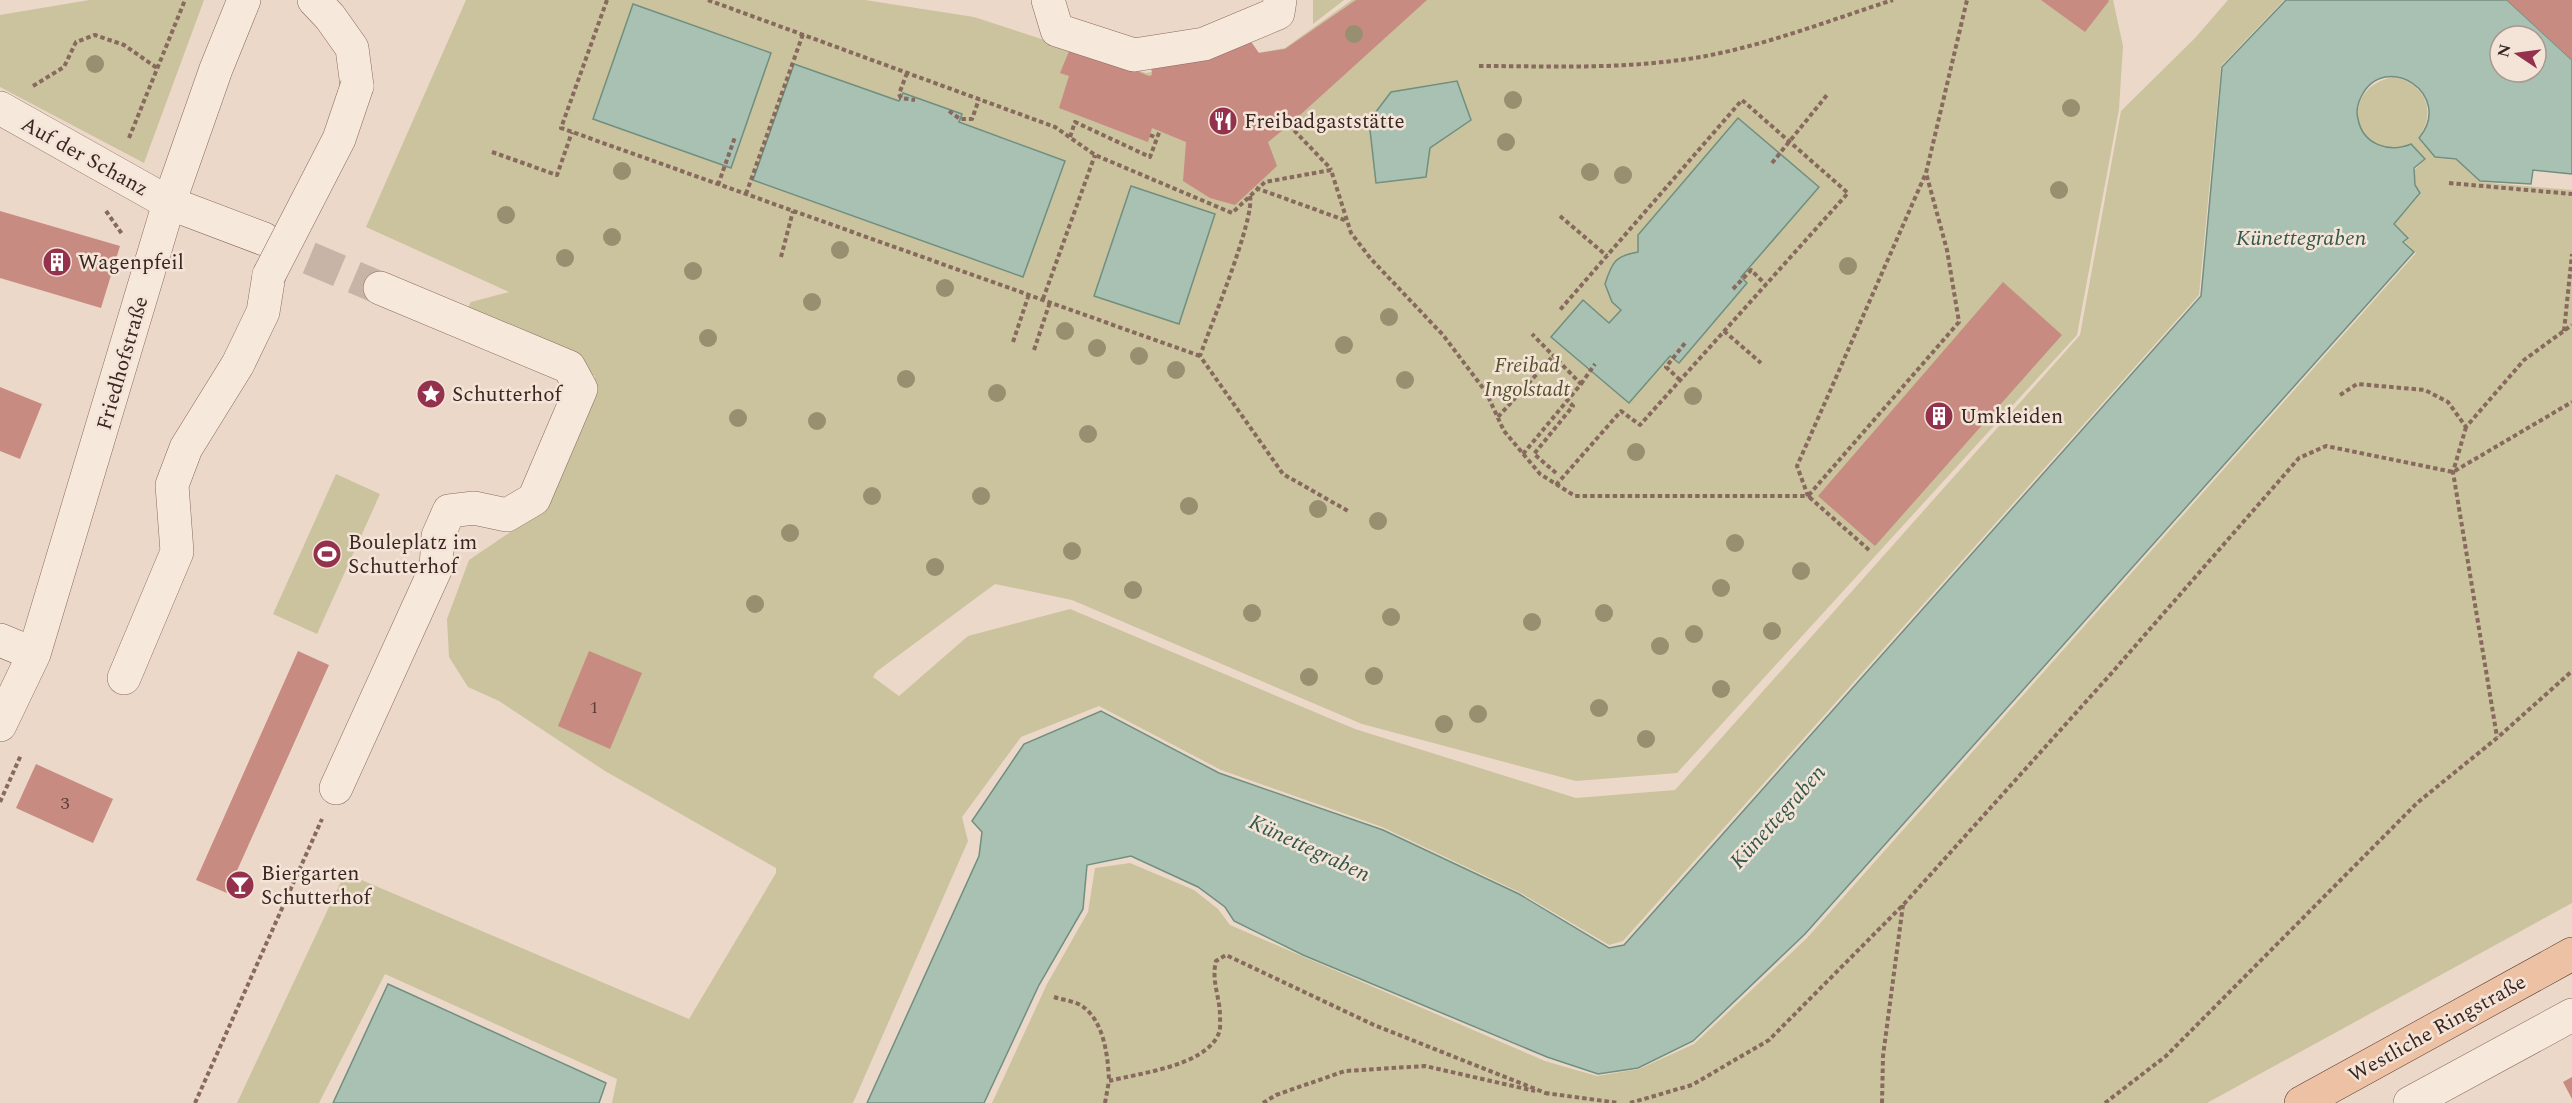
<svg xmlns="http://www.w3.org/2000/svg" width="2572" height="1103" font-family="Spectral,serif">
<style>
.green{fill:#cac39d}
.water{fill:#a9c1b3;stroke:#708f7f;stroke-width:1.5;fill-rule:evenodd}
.building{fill:#c88b81}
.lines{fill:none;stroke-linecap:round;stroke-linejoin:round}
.minor-tunnel{stroke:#c8b4a7;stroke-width:33;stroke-dasharray:33 16;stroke-linecap:butt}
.minor-casing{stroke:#88695e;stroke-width:34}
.major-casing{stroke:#563932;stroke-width:34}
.path{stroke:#88695e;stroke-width:4;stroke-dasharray:4.5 3;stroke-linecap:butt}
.minor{stroke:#f7e8dc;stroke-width:33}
.major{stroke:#edc2a4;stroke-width:33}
.minor-bridge-casing{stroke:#88695e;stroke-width:34;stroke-linecap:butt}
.minor-bridge{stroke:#f7e8dc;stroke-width:33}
.tree{fill:#988f71}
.labels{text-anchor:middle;stroke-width:5;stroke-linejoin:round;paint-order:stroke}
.number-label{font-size:18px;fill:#5d3f39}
.poi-label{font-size:21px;fill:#392621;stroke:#f4e4d8;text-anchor:start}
.street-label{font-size:21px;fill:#392621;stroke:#f4e4d8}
.park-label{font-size:21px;font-style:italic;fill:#545329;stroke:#f4e4d8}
.water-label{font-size:22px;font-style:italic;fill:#31584b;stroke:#f4e4d8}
</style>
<rect width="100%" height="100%" fill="#ecd8c9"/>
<path class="green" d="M89,0h115l-60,163 -144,-76v-72z
M466,0h399l109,17 172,56 139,-25 67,-48h761l10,46 -4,63 -42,226 -400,438 -101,8 -214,-57 -290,-124 -77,-16 -119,88 -3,5 26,19 69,-60 102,-27 285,120 221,69 99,-8 405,-455 41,-224 74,-73 33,-38h56l-63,66 -22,229 -576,646 -14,4 -90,-53 -137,-65 -161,-57 -122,-64 -78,31 -59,80 6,24 -115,262h-241l5,-24 -232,-105 -66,129h-82l108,-230 344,146 87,-146v-5l-171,-97 -106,-70 -31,-14 -19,-30 -2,-38 22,-59 68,-46 58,-138 -135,-54 11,-20 38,-10 -143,-65z
M1313,0h31l-31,24z
M2393,77c32,6 45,35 25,61l17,20 21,2 24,22 92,8v713l-365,200h-1215l55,-119 41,-72 7,-44 35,-5 64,27 24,19 12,16 315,136 52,15 42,-7 55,-25 113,-106 609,-685 -11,-11 4,-5 -14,-13 26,-31 -6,-9v-15l11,-10 -15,-16c-54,22 -78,-53 -18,-66z
M336,474l44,20 -63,140 -44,-20z"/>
<path class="water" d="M2286,0h221l65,60v114l-39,-4 -2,14 -51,-3 -24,-22 -21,-2 -16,-19c36,-43 -34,-89 -58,-41 -3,6 -5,15 -3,22 5,26 31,34 53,25l14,15 -11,9 1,17 5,8 -26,31 14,14 -5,4 11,10 -609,682 -112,107 -55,27 -40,6 -51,-17 -244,-102 -69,-34 -9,-14 -27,-20 -67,-31 -44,9 -4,44 -44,76 -55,118h-117l112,-247 3,-24 -10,-11 52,-77 77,-33 118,62 164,57 136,64 90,54 15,-3 577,-649 21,-229zM2500,36h36v36h-36z
M633,4l138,49 -40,115 -138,-49z
M794,64l105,37 4,-8 59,21 -3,8 106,39 -42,116 -270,-97z
M1457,81l14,39 -41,28 -4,29 -50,6 -7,-62 22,-29z
M1738,118l81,69 -78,90 6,6 -68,80 -9,-7 -41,47 -78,-66 32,-37 26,23 12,-13 -9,-8 -7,-18c7,-22 10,-28 33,-32v-17z
M1131,186l84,28 -36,110 -85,-28z
M388,984l218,99 -7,20h-266z"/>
<path class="building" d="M1356,0h71l-138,125 -21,17 9,24 -42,39 -25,-7 -27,-17 3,-39 -34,-14 -4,14 -3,-1 -86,-33 10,-32 -9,-3 12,-29 77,32 3,-1 -2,-19 97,-20 12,17 26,-4z
M2041,0h67l1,1 -24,31z
M2507,0h65v60z
M0,211l120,35 -19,62 -101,-30z
M2003,282l59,53 -187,211 -57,-50z
M0,387l42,17 -22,55 -20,-8z
M298,651l31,14 -102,228 -31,-13z
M589,651l53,22 -32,76 -52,-23z
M36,764l77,35 -20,44 -77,-35z
M2572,1077v22l-9,-17z"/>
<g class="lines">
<path class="minor-tunnel" d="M264,239l116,49"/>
<g class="minor-casing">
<path id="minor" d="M314,0l16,17 22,31 5,38
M1048,0l9,30 77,25 70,-11 74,-31 2,-13
M0,108l169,95 95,36
M0,640l34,14
M124,678l53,-126 -5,-67 14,-37 52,-84 25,-52 6,-37
M0,725l34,-71 135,-451 47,-134 28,-69
M336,788l100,-220 2,-32 11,-25 25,-3 33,7 27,-16 47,-110 -12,-22 -189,-79
M2410,1103l162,-88"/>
</g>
<g class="major-casing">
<path id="major" d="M2301,1103l271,-149"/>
</g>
<path class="path" d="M607,0l-46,128 639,228
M708,0l347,127 40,28 137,58 33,-31 66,-12 20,63 20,26 72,76 43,57 18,39 36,43 35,22h233l-11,-30 129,-293
M1479,66c64,0 129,3 193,-5 75,-8 149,-38 221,-61
M907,73l-8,21 2,4 14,2
M33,86l31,-19 12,-25 19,-7 29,10 33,23
M949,111l11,8h12l7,-20
M1289,125l42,44
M1150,135l7,3
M1070,137l5,-15 75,35 10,-27
M129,138l56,-138
M492,152l65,23 15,-43
M1772,163l55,-68
M2449,183l123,11
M718,185l17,-48
M1256,188l91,33
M746,194l57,-160
M1250,196c5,23 -40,131 -50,160l83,118 65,37
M106,211l16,23
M1560,216l47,40
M781,257l12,-46
M1733,289l18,-19 15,15
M1043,299l52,-144
M1724,331l37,32
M2564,331l8,-77
M1013,342l16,-48
M1034,350l16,-48
M1680,380l-14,-13 19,-24
M1581,384l14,-20
M2340,395l17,-11 68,6 23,12 18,25 58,-67 48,-35
M1498,417l56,-62
M2466,427l-13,45 44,265
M1523,454l58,-70 -49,-50
M1556,473l-22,-19 39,-48 -5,-5
M1556,485l65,-74 19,14 208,-232 -106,-93 -183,211
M1869,550l-61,-54 151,-174 -12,-72 -21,-77 41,-173
M0,802l21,-47
M1054,997c9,3 20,4 28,9 22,15 26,50 27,75
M1545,1093l74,10
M195,1103l127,-284
M1105,1103l4,-22c31,-8 95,-15 109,-46 3,-5 2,-13 2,-19 0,-19 -9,-35 -4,-55l10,-6 148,70 174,69
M1263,1103l13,-8 69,-24 80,-5 110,25
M1630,1103l62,-18 77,-45 135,-136 205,-228 190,-218 27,-12 127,26 119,-70
M1882,1103l1,-47 20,-151
M2105,1103l61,-47 251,-253 80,-65 75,-67"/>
<use href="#minor" class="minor"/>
<use href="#major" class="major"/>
<g class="minor-bridge-casing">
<path id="minor-bridge" d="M269,275l70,-136 18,-53"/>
</g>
<use href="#minor-bridge" class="minor-bridge"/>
</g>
<g class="tree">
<circle cx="1354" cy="34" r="9"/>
<circle cx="95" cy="64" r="9"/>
<circle cx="1513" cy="100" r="9"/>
<circle cx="2071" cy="108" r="9"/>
<circle cx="1506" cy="142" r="9"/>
<circle cx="622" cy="171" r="9"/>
<circle cx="1590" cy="172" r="9"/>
<circle cx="1623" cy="175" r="9"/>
<circle cx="2059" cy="190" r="9"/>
<circle cx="506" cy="215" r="9"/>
<circle cx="612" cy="237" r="9"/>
<circle cx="840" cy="250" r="9"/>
<circle cx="565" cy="258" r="9"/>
<circle cx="1848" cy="266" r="9"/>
<circle cx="693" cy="271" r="9"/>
<circle cx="945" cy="288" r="9"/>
<circle cx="812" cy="302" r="9"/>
<circle cx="1389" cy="317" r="9"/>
<circle cx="1065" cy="331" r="9"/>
<circle cx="708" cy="338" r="9"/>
<circle cx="1344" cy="345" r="9"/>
<circle cx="1097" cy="348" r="9"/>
<circle cx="1139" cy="356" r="9"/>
<circle cx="1176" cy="370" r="9"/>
<circle cx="906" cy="379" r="9"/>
<circle cx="1405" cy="380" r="9"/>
<circle cx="997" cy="393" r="9"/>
<circle cx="1693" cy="396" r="9"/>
<circle cx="738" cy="418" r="9"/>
<circle cx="817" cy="421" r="9"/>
<circle cx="1088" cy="434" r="9"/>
<circle cx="1636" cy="452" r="9"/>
<circle cx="872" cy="496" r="9"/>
<circle cx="981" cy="496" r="9"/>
<circle cx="1189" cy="506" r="9"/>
<circle cx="1318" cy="509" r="9"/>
<circle cx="1378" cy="521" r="9"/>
<circle cx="790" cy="533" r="9"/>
<circle cx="1735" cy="543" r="9"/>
<circle cx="1072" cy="551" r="9"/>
<circle cx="935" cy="567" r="9"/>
<circle cx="1801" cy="571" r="9"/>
<circle cx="1721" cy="588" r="9"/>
<circle cx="1133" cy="590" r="9"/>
<circle cx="755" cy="604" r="9"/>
<circle cx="1252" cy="613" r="9"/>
<circle cx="1604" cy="613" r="9"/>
<circle cx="1391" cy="617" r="9"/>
<circle cx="1532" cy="622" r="9"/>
<circle cx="1772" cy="631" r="9"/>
<circle cx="1694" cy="634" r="9"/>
<circle cx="1660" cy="646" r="9"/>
<circle cx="1374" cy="676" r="9"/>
<circle cx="1309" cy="677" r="9"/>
<circle cx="1721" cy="689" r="9"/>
<circle cx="1599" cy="708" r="9"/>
<circle cx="1478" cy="714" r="9"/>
<circle cx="1444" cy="724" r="9"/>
<circle cx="1646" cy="739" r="9"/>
</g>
<defs>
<g id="restaurant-disc" transform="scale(1.5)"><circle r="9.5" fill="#94324e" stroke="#f4e4d8"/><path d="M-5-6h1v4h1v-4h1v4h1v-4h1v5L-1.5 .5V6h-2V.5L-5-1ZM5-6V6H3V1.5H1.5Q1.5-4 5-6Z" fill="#fff"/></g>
<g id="building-disc" transform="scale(1.5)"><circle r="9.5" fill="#94324e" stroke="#f4e4d8"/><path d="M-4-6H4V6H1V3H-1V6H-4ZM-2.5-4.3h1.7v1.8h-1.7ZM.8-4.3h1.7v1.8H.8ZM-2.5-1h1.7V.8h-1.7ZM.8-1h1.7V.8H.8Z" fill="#fff"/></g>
<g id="sight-disc" transform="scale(1.5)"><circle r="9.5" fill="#94324e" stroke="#f4e4d8"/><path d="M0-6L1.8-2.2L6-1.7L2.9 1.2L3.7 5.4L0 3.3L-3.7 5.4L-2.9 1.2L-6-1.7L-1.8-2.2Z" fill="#fff"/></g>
<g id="stadium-disc" transform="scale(1.5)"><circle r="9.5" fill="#94324e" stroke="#f4e4d8"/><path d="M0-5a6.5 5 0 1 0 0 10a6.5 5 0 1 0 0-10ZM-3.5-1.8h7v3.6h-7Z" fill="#fff"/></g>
<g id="bar-disc" transform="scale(1.5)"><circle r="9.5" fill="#94324e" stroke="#f4e4d8"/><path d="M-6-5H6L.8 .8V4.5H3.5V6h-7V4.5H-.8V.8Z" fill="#fff"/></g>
</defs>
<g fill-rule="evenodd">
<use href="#restaurant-disc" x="1223" y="121"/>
<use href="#building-disc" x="57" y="262"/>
<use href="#sight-disc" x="431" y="394"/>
<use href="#building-disc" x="1939" y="416"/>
<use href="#stadium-disc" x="327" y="554"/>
<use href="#bar-disc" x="240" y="885"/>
</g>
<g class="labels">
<g class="number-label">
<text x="594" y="713">1</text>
<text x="65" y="809">3</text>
</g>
<g class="poi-label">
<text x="1244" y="128">Freibadgaststätte</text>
<text x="78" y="269">Wagenpfeil</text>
<text x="452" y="401">Schutterhof</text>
<text x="1960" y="423">Umkleiden</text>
<text x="348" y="549">Bouleplatz im<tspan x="348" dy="24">Schutterhof</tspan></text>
<text x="261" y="880">Biergarten<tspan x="261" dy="24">Schutterhof</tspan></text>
</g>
<g class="street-label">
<text transform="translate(85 156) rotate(29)" y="7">Auf der Schanz</text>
<text transform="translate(122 363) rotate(-74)" y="7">Friedhofstraße</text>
<text transform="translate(2437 1028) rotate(-29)" y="7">Westliche Ringstraße</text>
</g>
<g class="park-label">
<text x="1527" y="372">Freibad<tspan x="1527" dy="24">Ingolstadt</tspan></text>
</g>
<g class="water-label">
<text x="2301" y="245">Künettegraben</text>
<text transform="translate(1777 816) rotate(-48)" y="8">Künettegraben</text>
<text transform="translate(1310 847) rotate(25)" y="8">Künettegraben</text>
</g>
</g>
<g transform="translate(2518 54) rotate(283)"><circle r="28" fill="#f4e4d8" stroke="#a9988f" stroke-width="1.5"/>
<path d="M0-4.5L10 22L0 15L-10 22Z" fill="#94324e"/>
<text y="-9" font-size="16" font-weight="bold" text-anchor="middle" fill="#392621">N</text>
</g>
</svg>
